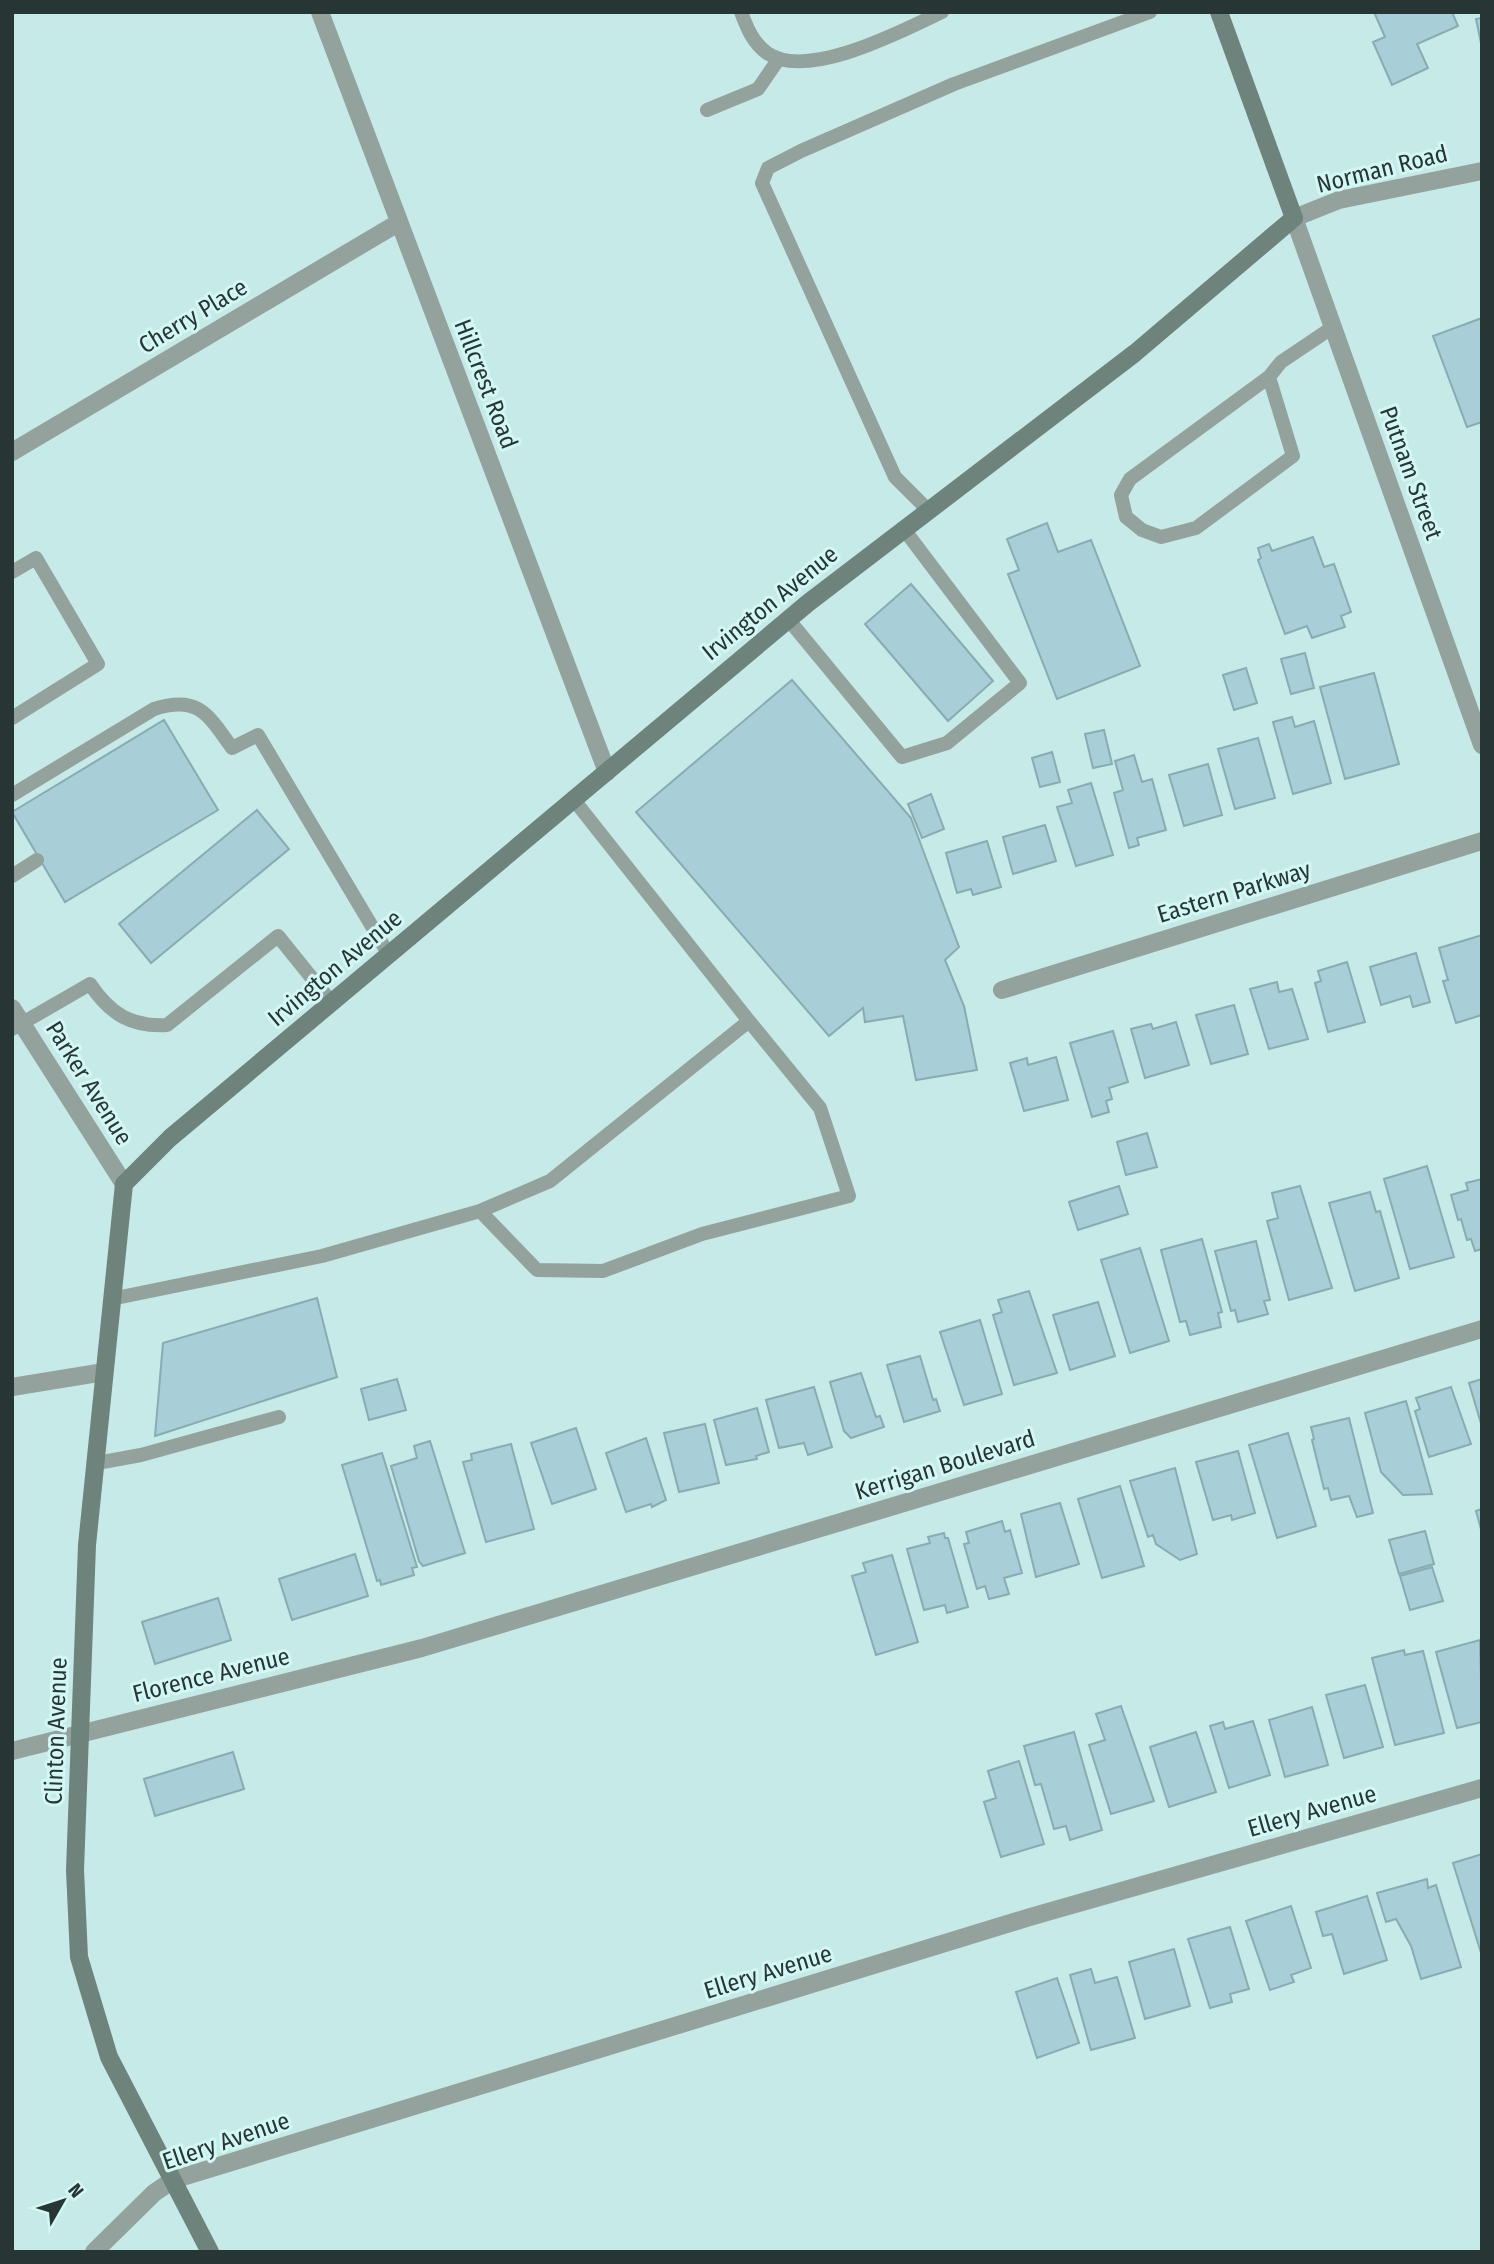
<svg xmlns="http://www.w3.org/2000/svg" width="1494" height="2264" font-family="'Fira Sans Condensed',sans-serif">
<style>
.building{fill:#a8ced7;stroke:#89abb2;stroke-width:2}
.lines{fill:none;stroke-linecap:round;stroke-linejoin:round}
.service{stroke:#93a29c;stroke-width:14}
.minor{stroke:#93a29c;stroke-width:18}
.tertiary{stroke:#93a29c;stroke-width:18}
.secondary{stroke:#6d837b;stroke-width:18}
.labels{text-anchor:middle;stroke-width:6;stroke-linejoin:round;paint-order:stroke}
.street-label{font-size:24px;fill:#273635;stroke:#d2f7f5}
</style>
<rect width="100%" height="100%" fill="#c5eae7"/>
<path class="building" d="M1374,12h78l6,14 -41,18 11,24 -36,17 -19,-43 12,-5z
M1482,18v30l-6,-29z
M1482,318v104l-15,5 -34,-91z
M1047,523l11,29 33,-12 49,126 -83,33 -49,-125 11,-4 -12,-31z
M1313,537l11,30 10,-3 17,48 -10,4 4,11 -33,11 -5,-12 -22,8 -27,-74 3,-2 -3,-10 11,-4 3,7z
M911,584l82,97 -45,40 -83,-97z
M1305,653l9,35 -23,6 -10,-35z
M1246,668l11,35 -23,7 -11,-35z
M1374,673l25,91 -54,15 -25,-92z
M792,680l119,138 48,129 -14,13 19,46 13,64 -61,10 -13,-64 -38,6 -2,-14 -34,28 -193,-224z
M1292,717l3,10 19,-6 17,62 -38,11 -20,-72z
M164,720l54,90 -153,92 -53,-90z
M1104,730l8,34 -19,4 -8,-34z
M1258,738l17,60 -40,11 -17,-60z
M1052,752l8,30 -20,5 -8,-29z
M1134,755l8,27 10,-3 14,51 -29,8 2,7 -10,3 -15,-55 9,-3 -8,-29z
M1208,764l14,51 -38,11 -15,-51z
M1091,783l22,72 -37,11 -19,-59 15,-4 -4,-13z
M931,794l13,35 -22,9 -14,-34z
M257,810l32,39 -138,114 -32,-39z
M1045,825l11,36 -43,13 -10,-37z
M987,841l14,46 -28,8 -2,-6 -14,4 -11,-40z
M1482,935v80l-26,8 -13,-42 5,-1 -9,-32z
M1416,953l14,49 -17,5 -3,-11 -29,9 -11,-38z
M1347,962l18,60 -37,10 -13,-49 6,-2 -3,-10z
M1277,982l2,10 13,-3 16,50 -39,10 -19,-60z
M1234,1005l14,49 -37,10 -15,-49z
M1176,1022l13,43 -44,13 -14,-49 20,-5 2,5z
M1113,1031l15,51 -19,6 3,11 -6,2 3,11 -17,5 -22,-74z
M1056,1057l12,43 -44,11 -14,-48 17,-5 1,7z
M1147,1133l10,34 -31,8 -9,-33z
M1427,1166l27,91 -44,12 -26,-90z
M1482,1179v70l-7,2 -4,-12 -4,1 -6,-21 -3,1 -7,-25 17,-5 -2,-7z
M1119,1186l9,28 -50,16 -9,-28z
M1300,1186l32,102 -43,12 -22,-79 11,-3 -6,-25z
M1370,1192l6,20 4,-1 19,67 -44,13 -26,-88z
M1202,1239l20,73 -4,1 3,14 -31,8 -4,-14 -6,1 -19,-72z
M1256,1241l14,59 -6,1 4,13 -30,8 -3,-12 -4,1 -16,-60z
M1140,1248l29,93 -39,12 -29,-93z
M1029,1291l28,82 -43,12 -21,-70 9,-3 -4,-12z
M317,1298l20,79 -182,59 8,-93z
M1098,1302l17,54 -45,14 -17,-55z
M980,1320l22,74 -38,11 -24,-73z
M920,1356l13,44 3,-1 4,12 -36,11 -17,-57z
M861,1373l15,44 4,-1 4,11 -33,11 -7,-7 -14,-49z
M397,1379l9,31 -37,10 -8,-31z
M1482,1379v48l-13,-44z
M814,1387l18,60 -24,8 -4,-12 -25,5 -13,-48z
M1451,1387l20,57 -42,13 -14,-46 5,-2 -4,-11z
M1406,1401l26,93 -29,1 -22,-23 -16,-59z
M757,1408l12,44 -13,4 1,3 -31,6 -12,-45z
M1349,1418l24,95 -16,4 -8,-21 -18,4 -3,-12 -4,1 -12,-49 2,-1 -3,-12z
M705,1424l14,59 -40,9 -15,-59z
M576,1428l20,61 -44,15 -21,-61z
M1288,1433l28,93 -39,12 -28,-93z
M646,1438l20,62 -14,7 -1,-3 -25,8 -20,-59z
M430,1441l35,112 -42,13 -4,-5 -28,-95 26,-8 -3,-12z
M511,1444l23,85 -48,13 -23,-80 9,-2 -1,-6z
M1238,1451l17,62 -23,7 -1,-5 -18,5 -17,-58z
M382,1453l35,114 -5,1 2,7 -33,10 -1,-5 -3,1 -35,-116z
M1175,1468l22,86 -17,6 -24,-16 -3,-9 -5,2 -18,-56z
M1120,1486l24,80 -42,12 -24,-79z
M1060,1503l19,61 -43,13 -15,-63z
M1482,1509v24l-6,-22z
M1002,1521l3,11 5,-2 12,43 -18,5 5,16 -20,5 -4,-13 -8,3 -13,-45 5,-1 -3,-11z
M1425,1531l9,33 -35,10 -10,-34z
M944,1533l1,5h3l20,69 -21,6 -2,-8 -21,5 -17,-61 23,-6 -2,-6z
M355,1554l13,42 -76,24 -13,-41z
M892,1555l26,87 -42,13 -24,-79 14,-4 -3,-9z
M1432,1567l11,34 -33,9 -10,-34z
M218,1598l13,42 -76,24 -13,-42z
M1480,1640l2,82 -25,6 -21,-76z
M1404,1650l1,5 18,-4 21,82 -49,12 -23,-87z
M1365,1685l18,62 -39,11 -18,-63z
M1121,1706l33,95 -43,13 -22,-69 16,-5 -9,-26z
M1312,1707l16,58 -43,12 -16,-57z
M1253,1721l17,54 -41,13 -19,-62 13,-4 2,7z
M1074,1732l28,98 -32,10 -4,-14 -12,3 -13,-45 -6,1 -11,-39z
M1196,1732l20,60 -47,15 -19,-60z
M233,1752l11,37 -89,27 -11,-37z
M1019,1761l25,83 -43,13 -17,-55 12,-4 -8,-27z
M1482,1854v102l-29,-93z
M1427,1879l1,9 8,-3 25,82 -40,12 -10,-33 -15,-27 -10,3 -9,-29z
M1367,1896l20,64 -43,14 -12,-40 -9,2 -7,-24z
M1291,1906l20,62 -20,7 3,7 -24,8 -24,-69z
M1230,1927l19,62 -19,5 2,8 -22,6 -22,-69z
M1174,1949l16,57 -45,13 -16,-57z
M1091,1969l4,14 22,-6 18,61 -44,12 -21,-75z
M1057,1978l22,65 -42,15 -21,-66z"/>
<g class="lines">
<path class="service" d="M741,12c6,16 12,31 26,41 40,28 135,-22 175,-41
M707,110l51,-21 20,-29
M1269,377l24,79 -97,72 -35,9 -19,-7 -16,-13 -5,-22 9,-16 139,-102 12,-15 52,-35
M927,509l-32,-32 -133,-294 6,-15 33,-17 153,-67 196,-72
M12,572l24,-14 62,106 -86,54
M788,619l114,138 45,-14 73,-60 -117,-155
M12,795l142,-86c44,-14 54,5 78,39l26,-13 131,220
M12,876l25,-16
M12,1029l78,-45c20,30 41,43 77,41l111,-89 54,67
M480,1211l57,59 66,1 99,-37 147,-38 -29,-88 -71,-87
M111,1299l211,-43 158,-45 70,-30 199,-160 -175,-221
M97,1463l44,-8 138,-38"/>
<path class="minor" d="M320,12l287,760
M1294,218l45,-18 143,-29
M12,452l386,-229
M1002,990l480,-149
M12,1387l92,-15
M94,2252l60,-59 19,-13 857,-263 452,-129"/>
<path class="tertiary" d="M1294,218l188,527
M12,1008l112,176
M12,1751l410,-103 1060,-319"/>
<path class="secondary" d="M210,2252l-101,-195 -30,-100 -4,-87 12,-325 37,-361 46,-46 638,-535 327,-250 159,-135 -75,-206"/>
</g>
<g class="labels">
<g class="street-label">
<text transform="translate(1382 169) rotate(-14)" y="8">Norman Road</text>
<text transform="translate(193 316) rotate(-31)" y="8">Cherry Place</text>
<text transform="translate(486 384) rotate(69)" y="8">Hillcrest Road</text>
<text transform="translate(1411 473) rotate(70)" y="8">Putnam Street</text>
<text transform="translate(770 603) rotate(-39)" y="8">Irvington Avenue</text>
<text transform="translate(1234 892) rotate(-17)" y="8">Eastern Parkway</text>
<text transform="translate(335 968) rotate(-40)" y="8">Irvington Avenue</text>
<text transform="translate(89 1083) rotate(58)" y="8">Parker Avenue</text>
<text transform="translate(945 1465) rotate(-17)" y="8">Kerrigan Boulevard</text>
<text transform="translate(211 1675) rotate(-14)" y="8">Florence Avenue</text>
<text transform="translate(56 1731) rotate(-88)" y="8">Clinton Avenue</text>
<text transform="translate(1312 1811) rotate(-16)" y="8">Ellery Avenue</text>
<text transform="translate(768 1972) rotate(-17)" y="8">Ellery Avenue</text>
<text transform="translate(226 2141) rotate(-19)" y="8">Ellery Avenue</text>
</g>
</g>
<rect width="1494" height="2264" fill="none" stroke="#273635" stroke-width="28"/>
<g transform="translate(63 2201) rotate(51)" stroke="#d2f7f5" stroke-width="5" paint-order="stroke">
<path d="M0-5L12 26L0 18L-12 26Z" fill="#273635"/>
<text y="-10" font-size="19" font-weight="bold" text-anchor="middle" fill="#273635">N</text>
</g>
</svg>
